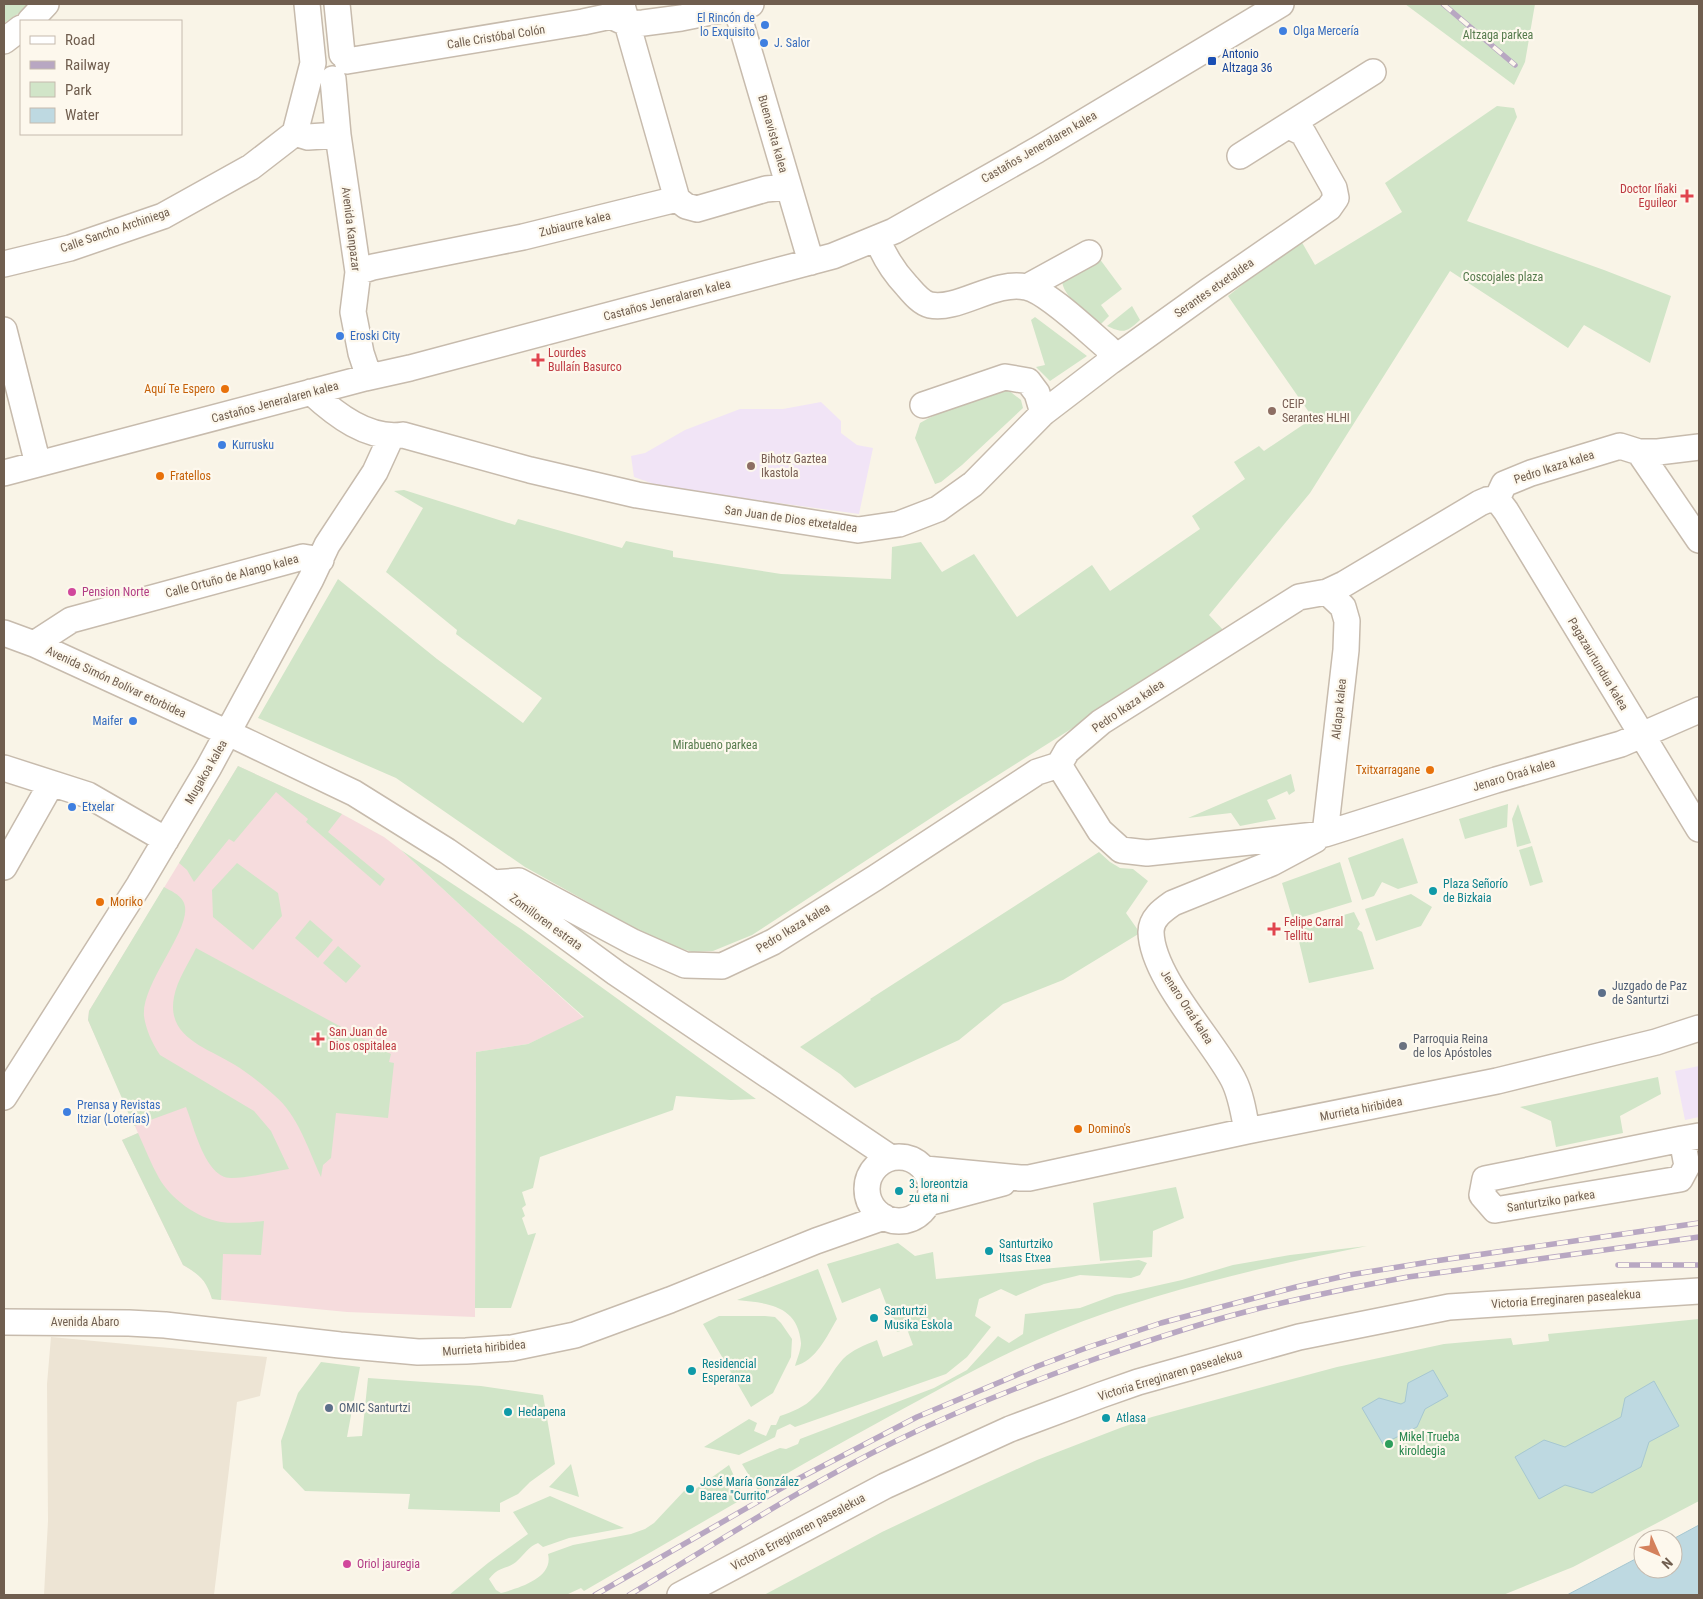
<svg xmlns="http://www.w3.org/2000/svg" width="1703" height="1599" font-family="'Roboto Condensed',sans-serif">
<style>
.residential{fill:#ede4d4}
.education{fill:#f1e4f6}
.medical{fill:#f6dcdd}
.green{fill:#d1e5c8}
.water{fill:#bed9e1;stroke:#a6c7d1}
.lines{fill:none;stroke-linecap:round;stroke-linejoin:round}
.minor-casing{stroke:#c7bbad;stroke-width:28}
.minor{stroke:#fff;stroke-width:25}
.rail-casing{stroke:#b8a7c2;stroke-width:5.5}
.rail{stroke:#fdf8ed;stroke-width:4;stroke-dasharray:11;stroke-linecap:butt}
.shop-dot{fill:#3f7fe0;stroke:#fdf8ed;stroke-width:2}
.transit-dot{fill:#1a4fb4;stroke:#fdf8ed;stroke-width:2}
.health-dot{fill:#e0444e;stroke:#fdf8ed;stroke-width:2}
.food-dot{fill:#e8710a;stroke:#fdf8ed;stroke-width:2}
.education-dot{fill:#8d6e63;stroke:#fdf8ed;stroke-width:2}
.hotel-dot{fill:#d1479c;stroke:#fdf8ed;stroke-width:2}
.culture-dot{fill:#0f9aa8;stroke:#fdf8ed;stroke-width:2}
.service-dot{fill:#5c6f8a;stroke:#fdf8ed;stroke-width:2}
.worship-dot{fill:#6b7280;stroke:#fdf8ed;stroke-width:2}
.leisure-dot{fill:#2e9e5b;stroke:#fdf8ed;stroke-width:2}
.labels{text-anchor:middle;stroke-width:4.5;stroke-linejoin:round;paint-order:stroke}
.shop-label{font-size:12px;fill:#366cbe;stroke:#fdf8ed;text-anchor:start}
.park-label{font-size:12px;fill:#557a4c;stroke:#fdf8ed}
.street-label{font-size:12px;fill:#705e4f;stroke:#fdf8ed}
.transit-label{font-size:12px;fill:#164399;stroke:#fdf8ed;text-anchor:start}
.health-label{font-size:12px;fill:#be3a42;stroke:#fdf8ed;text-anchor:start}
.food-label{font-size:12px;fill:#c56008;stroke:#fdf8ed;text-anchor:start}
.education-label{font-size:12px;fill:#785e54;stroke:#fdf8ed;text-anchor:start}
.hotel-label{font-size:12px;fill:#b23c85;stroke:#fdf8ed;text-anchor:start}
.culture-label{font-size:12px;fill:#0d838f;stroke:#fdf8ed;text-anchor:start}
.service-label{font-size:12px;fill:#4e5e75;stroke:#fdf8ed;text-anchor:start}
.worship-label{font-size:12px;fill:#5b616d;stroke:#fdf8ed;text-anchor:start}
.leisure-label{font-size:12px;fill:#27864d;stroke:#fdf8ed;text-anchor:start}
</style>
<rect width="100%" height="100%" fill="#f9f4e7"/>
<path class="residential" d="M51,1337l216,20 -7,39 -23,6 -23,193h-170l4,-74 -1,-137z"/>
<path class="education" d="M821,402l20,19v12l16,12 16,3 -14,66 -197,-27 -28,-10 -3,-21 14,-3 40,-23 55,-21h43z
M1699,1066v51l-14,3 -10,-49z"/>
<path class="medical" d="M238,766l104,48 42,23 17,13 100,93 83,75 -56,26 -52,8 -1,265 -128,-5 -135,-13 -4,-13 -10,-12 -15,-9 -61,-125 16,-7 -50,-113 1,-9z"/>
<path class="green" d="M4,4h24l-3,5 -21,14z
M1405,4h130l-10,58 -11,23z
M1497,106l17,2 3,9 -50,104 137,49 67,26 -21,67 -66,-38 -16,23 -118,-77 -140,222 -101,122 16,17 -268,169 -205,134 -39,16 -21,1 -36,-12 -131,-73 -129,-89 -138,-60 80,-139 99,80 86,64 19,-25 -86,-64 1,-4 -71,-58 37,-64 -29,-17 10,-1 111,35 3,-6 104,29 4,-7 47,10v6l108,17 110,5 1,-32 29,-5 21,30 32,-18 43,63 75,-52 18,26 90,-62 -8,-13 53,-37 -11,-17 25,-16 5,5 49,-33 -85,-122 72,-57 15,26 87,-53 -17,-29z
M1099,258l23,31 -21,16 8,11 -8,8c-14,-12 -41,-28 -39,-47z
M1132,306l8,14c-13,12 -16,14 -33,6z
M1035,317l52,39 -37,25 -14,-14 9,-2 -14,-45z
M1003,386l18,14 2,8 -61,57 -21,17 -6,2 -20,-46 5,-15 9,-5z
M238,766l104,48 -14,18 57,47 -5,7 -74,-64 2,-3 -32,-27 -42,50 -5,-3 -35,43 -7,-12 -8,-7z
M1291,774l4,17 -6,4 -2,-4 -20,9 9,19 -36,7 -9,-13 -43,5z
M1508,804l-1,23 -42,12 -6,-20z
M1518,804l13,39 -14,4 -5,-28z
M1403,838l15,45 -20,6 -16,-7 -8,14 -12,4 -14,-42z
M1532,846l11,36 -13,4 -11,-36z
M401,850l120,79 235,170 -25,1 -55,-4 -3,14 -133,47 -7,31 -11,4 4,13 -4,3 3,8 -3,2 6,17 8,-2 -25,75h-36l1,-256 52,-8 56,-27 -83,-74z
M1099,852l11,10 10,6 13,1 15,12 -22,32 14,20 -77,47 -60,24 -44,36 -104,48 -15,-14 -40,-27 71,-47 -1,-1z
M1340,862l12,40 -59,18 -11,-37z
M237,863l41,30 4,23 -29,34 -40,-33 -1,-27z
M164,887c7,4 15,7 19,14 14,23 -42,80 -39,115 2,14 8,27 16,39l94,56 17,20 18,38c-19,3 -39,9 -58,9 -26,0 -37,-52 -45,-71l-52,19 -46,-106 1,-9z
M1411,894l21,13 -11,19 -45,15 -11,-32z
M1354,912l6,12 -3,5 5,3 12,37 -65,14 -13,-54z
M310,920l23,20 -15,18 -23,-20z
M338,946l23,20 -15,17 -23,-20z
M196,948l195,106 -2,8 5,1 -6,55 -52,-5 -5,45 -8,7 -2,12c-13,-28 -23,-62 -47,-82 -12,-11 -26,-22 -39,-30 -27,-17 -69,-27 -61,-68 3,-17 15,-34 22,-49z
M1658,1077l3,17 -41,22 3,17 -67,14 -5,-26 -31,-14z
M138,1133c7,15 13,31 21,45 12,21 38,40 62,44 14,2 29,0 43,-1l-3,34 -38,-1 -2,46 -9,-1c-6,-19 -12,-24 -29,-34l-61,-125z
M1176,1187l8,31 -31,13 -1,26 -52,4 -7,-58z
M898,1243l17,13 18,-4 3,27 203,-19 8,3 -7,12 -9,3 -51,-3 -36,9 -28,12 -15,-7 -22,10 -4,17 16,11 -24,30 -21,17 -151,53 -5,-3 -13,6 -2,7 -36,18 -35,-8 45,-28 8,4 -3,8 12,5 5,-11h5l4,-9c12,-4 25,-9 34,-19 11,-10 18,-26 29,-38 9,-9 22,-14 34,-19l6,17 30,-12 -6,-16 -10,3 -17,-44 -38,15 -15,-39z
M1367,1246c-105,21 -210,45 -309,85 -42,17 -82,38 -122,60 -60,32 -119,65 -178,99l-16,-26 38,-16 6,1 12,-5 2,-5 134,-51 33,-18 31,-34 11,7 14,-9 2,-20 55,-6 35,-13 67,-15 51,-15 57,-10z
M818,1269l19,50c-10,17 -21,42 -42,47 2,-7 6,-16 6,-23 -3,-38 -34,-40 -64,-43z
M719,1316h46l10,1 6,6 11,16 -1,18 -18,36 -22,14 -48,-83z
M1699,1319v182l-126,66 -70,28h-739l118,-63 91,-43 64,-29 83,-32 32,-11 185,-50 107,-23 67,-6 2,7 36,-4 -1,-7z
M321,1362l39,5 -13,70 15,-1 6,-58 113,8 62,9 12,69 -25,18 -12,12 -18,9v9l-92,-3 2,-15 -105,-3 -22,-23 -2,-27 17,-48z
M571,1464l8,33 -30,-10z
M729,1465l15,33 -160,93 -3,-3 -15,7h-117l39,-32 40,-29 -15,-22 37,-16 74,32 -55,10 -26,9 -5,-4c-9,3 -14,12 -22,19 -10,8 -16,3 -27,17l7,11 5,3c18,-5 53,-15 47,-39l25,-9 58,-11 14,-5 9,-6 31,-33 5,3z"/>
<path class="water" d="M1433,1370l15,26 -23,13 -8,18 -34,17 -21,-36 17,-10 22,6 4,-2 3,-19z
M1654,1381l25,45 -30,16 -8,25 -49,26 -27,-8 -26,14 -24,-42 29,-17 21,7 56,-30 4,-19z
M1699,1525v70h-132l76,-40v14h30v-30z"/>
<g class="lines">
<g class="minor-casing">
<path id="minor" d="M337,4l5,50
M736,7l75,255
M623,9l54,190
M30,21l16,-17
M4,41l17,-13
M347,61l236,-39 28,-6 17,8 15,-1 38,-5 70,-14
M333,79l5,56 20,137 -5,40 8,41 8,24
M295,133l13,4 30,-2
M1240,156l133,-84
M877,238c7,19 16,33 30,48 6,7 14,17 23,19 28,6 65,-25 96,-18 21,4 64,46 82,61l3,13
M4,264l66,-16 93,-32 88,-49 44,-34 18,-70 -6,-59
M358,272l15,-5 150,-30 154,-38 9,7 11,3 69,-20 22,-2
M1027,287l62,-34
M4,330l34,134
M311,392c25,23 57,48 92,43l127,35 107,25 221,35 41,-6 39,-15 35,-25 70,-71 68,-52 99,-71 119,-82 7,-10 -2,-10 -31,-55 -14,-7
M923,405l82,-28 23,4 9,12 6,20
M1639,452l60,88
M4,473l361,-95 45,-10 423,-112 61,-25 143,-81 244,-146
M1497,499l9,12 193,318
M1497,499l7,-15 27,-11 89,-27 19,6h19l41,-5
M4,633l30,11 207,95 113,54 93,58 46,32 123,90 275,185
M34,644l37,-24 232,-63 18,3
M1059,765l41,66 21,19 26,3 178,-19 171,-54 125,-36 78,-34
M4,768l84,27 78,45
M1325,834l21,-184 1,-29 -4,-14 -16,-15
M4,867l47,-83
M493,883l26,-2 114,61 52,23 37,1 51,-24 102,-64 162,-106 22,-7 8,-14 34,-29 198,-125 28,-5 17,-8 136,-81 7,-3 10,-1
M4,1097l135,-212 70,-118 102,-188 16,-34 48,-73 16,-35
M1247,1131c-3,-17 -6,-37 -14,-52 -21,-40 -81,-102 -82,-147 0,-14 12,-22 22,-29l99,-40 43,-23
M1682,1139l5,27 -7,13 -185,31 -13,-15 3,-16 197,-40 17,-3
M867 1189a32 32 0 1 1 64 0a32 32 0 1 1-64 0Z
M925,1169l95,9h9l218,-47 250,-50 159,-39 43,-14
M928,1203l75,-20
M4,1322l125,1 36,2 175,20 78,7 48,-1 46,-3 63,-13 95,-35 146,-59 68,-24
M680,1595l205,-109 125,-57 91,-34 37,-13 161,-45 150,-30 250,-16"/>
</g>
<use href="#minor" class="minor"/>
<g class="rail-casing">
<path id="rail" d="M1443,4l72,61
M1618,1265h81
M595,1595l199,-114 123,-64 121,-51 48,-18 75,-25 135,-36 53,-12 86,-14 264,-38
M629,1595c88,-52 173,-108 265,-153 65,-32 133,-59 201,-83 49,-17 99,-34 150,-47 54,-14 109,-25 163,-35l291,-40"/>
</g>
<use href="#rail" class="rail"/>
</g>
<g class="shop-dot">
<circle cx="765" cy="25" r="5"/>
<circle cx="1283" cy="31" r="5"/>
<circle cx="764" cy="43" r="5"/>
<circle cx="340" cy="336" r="5"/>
<circle cx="222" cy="445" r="5"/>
<circle cx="133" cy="721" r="5"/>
<circle cx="72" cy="807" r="5"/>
<circle cx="67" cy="1112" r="5"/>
</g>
<rect class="transit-dot" x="1207" y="56" width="10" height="10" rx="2.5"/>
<g class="health-dot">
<path d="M1684.5 188.5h5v5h5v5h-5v5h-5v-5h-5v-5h5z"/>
<path d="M535.5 352.5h5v5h5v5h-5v5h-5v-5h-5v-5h5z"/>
<path d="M1271.5 921.5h5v5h5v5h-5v5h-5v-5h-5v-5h5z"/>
<path d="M315.5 1031.5h5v5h5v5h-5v5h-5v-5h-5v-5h5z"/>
</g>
<g class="food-dot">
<circle cx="225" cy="389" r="5"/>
<circle cx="160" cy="476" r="5"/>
<circle cx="1430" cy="770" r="5"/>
<circle cx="100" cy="902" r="5"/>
<circle cx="1078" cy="1129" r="5"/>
</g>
<g class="education-dot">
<circle cx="1272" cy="411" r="5"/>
<circle cx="751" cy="466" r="5"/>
</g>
<g class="hotel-dot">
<circle cx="72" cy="592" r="5"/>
<circle cx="347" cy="1564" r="5"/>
</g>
<g class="culture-dot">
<circle cx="1433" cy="891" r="5"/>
<circle cx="899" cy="1191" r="5"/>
<circle cx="989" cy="1251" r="5"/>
<circle cx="874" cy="1318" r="5"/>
<circle cx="692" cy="1371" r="5"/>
<circle cx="508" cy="1412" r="5"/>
<circle cx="1106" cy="1418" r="5"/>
<circle cx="690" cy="1489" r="5"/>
</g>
<g class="service-dot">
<circle cx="1602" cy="993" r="5"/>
<circle cx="329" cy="1408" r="5"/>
</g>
<circle class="worship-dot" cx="1403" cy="1046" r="5"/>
<circle class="leisure-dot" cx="1389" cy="1444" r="5"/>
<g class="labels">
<g class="shop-label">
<text x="755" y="22" text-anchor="end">El Rincón de<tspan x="755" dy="14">lo Exquisito</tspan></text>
<text x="1293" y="35">Olga Mercería</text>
<text x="774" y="47">J. Salor</text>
<text x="350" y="340">Eroski City</text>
<text x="232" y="449">Kurrusku</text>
<text x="123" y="725" text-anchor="end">Maifer</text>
<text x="82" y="811">Etxelar</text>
<text x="77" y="1109">Prensa y Revistas<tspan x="77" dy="14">Itziar (Loterías)</tspan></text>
</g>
<g class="park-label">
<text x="1498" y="39">Altzaga parkea</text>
<text x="1503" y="281">Coscojales plaza</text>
<text x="715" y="749">Mirabueno parkea</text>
</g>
<g class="street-label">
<text transform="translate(496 37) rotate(-9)" y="4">Calle Cristóbal Colón</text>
<text transform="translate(773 134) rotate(74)" y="4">Buenavista kalea</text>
<text transform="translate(1039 147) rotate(-30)" y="4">Castaños Jeneralaren kalea</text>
<text transform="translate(575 224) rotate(-14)" y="4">Zubiaurre kalea</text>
<text transform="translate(351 229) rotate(83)" y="4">Avenida Kanpazar</text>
<text transform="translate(115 230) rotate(-19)" y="4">Calle Sancho Archiniega</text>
<text transform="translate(1214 288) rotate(-35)" y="4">Serantes etxetaldea</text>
<text transform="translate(667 300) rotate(-15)" y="4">Castaños Jeneralaren kalea</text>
<text transform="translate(275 402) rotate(-15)" y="4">Castaños Jeneralaren kalea</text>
<text transform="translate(1554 467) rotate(-18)" y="4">Pedro Ikaza kalea</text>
<text transform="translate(791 519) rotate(8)" y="4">San Juan de Dios etxetaldea</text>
<text transform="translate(232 576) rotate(-15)" y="4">Calle Ortuño de Alango kalea</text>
<text transform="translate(1598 664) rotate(59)" y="4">Pagazaurtundua kalea</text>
<text transform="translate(116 682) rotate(25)" y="4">Avenida Simón Bolívar etorbidea</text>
<text transform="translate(1128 706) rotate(-34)" y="4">Pedro Ikaza kalea</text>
<text transform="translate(1339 709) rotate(-84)" y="4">Aldapa kalea</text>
<text transform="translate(206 772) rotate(-60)" y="4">Mugakoa kalea</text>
<text transform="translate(1514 775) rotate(-17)" y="4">Jenaro Oraá kalea</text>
<text transform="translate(546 922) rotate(36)" y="4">Zomilloren estrata</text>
<text transform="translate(793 928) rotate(-31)" y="4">Pedro Ikaza kalea</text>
<text transform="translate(1187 1007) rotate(57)" y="4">Jenaro Oraá kalea</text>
<text transform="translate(1361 1109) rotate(-11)" y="4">Murrieta hiribidea</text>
<text transform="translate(1551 1201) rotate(-9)" y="4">Santurtziko parkea</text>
<text transform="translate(1566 1299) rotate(-4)" y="4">Victoria Erreginaren pasealekua</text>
<text x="85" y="1326">Avenida Abaro</text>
<text transform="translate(484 1348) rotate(-5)" y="4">Murrieta hiribidea</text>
<text transform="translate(1170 1375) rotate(-17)" y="4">Victoria Erreginaren pasealekua</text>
<text transform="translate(798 1532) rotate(-28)" y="4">Victoria Erreginaren pasealekua</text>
</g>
<g class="transit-label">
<text x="1222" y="58">Antonio<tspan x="1222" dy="14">Altzaga 36</tspan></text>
</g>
<g class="health-label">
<text x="1677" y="193" text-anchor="end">Doctor Iñaki<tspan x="1677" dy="14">Eguileor</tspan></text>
<text x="548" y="357">Lourdes<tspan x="548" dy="14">Bullaín Basurco</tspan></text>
<text x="1284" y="926">Felipe Carral<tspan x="1284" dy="14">Tellitu</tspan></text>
<text x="329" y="1036">San Juan de<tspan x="329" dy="14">Dios ospitalea</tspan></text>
</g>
<g class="food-label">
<text x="215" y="393" text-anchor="end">Aquí Te Espero</text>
<text x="170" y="480">Fratellos</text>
<text x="1420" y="774" text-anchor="end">Txitxarragane</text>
<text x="110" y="906">Moriko</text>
<text x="1088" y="1133">Domino's</text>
</g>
<g class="education-label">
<text x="1282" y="408">CEIP<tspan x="1282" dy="14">Serantes HLHI</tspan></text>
<text x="761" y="463">Bihotz Gaztea<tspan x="761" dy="14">Ikastola</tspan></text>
</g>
<g class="hotel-label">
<text x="82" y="596">Pension Norte</text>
<text x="357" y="1568">Oriol jauregia</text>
</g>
<g class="culture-label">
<text x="1443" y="888">Plaza Señorío<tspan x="1443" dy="14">de Bizkaia</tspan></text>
<text x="909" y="1188">3. loreontzia<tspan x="909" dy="14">zu eta ni</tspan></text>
<text x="999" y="1248">Santurtziko<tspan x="999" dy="14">Itsas Etxea</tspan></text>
<text x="884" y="1315">Santurtzi<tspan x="884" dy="14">Musika Eskola</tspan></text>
<text x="702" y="1368">Residencial<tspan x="702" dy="14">Esperanza</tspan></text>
<text x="518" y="1416">Hedapena</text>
<text x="1116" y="1422">Atlasa</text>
<text x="700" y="1486">José María González<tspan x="700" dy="14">Barea "Currito"</tspan></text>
</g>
<g class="service-label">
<text x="1612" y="990">Juzgado de Paz<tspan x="1612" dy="14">de Santurtzi</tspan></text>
<text x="339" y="1412">OMIC Santurtzi</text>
</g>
<g class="worship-label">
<text x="1413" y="1043">Parroquia Reina<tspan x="1413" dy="14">de los Apóstoles</tspan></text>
</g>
<g class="leisure-label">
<text x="1399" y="1441">Mikel Trueba<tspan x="1399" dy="14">kiroldegia</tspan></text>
</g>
</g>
<rect width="1703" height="1599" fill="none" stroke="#705e4f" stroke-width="10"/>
<rect x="20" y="20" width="162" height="115" fill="#fdf8ed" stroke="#c5baae"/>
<rect x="30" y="36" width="25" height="8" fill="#ffffff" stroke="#c5baae"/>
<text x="65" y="45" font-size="15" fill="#705e4f">Road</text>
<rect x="30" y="61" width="25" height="8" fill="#b8a7c2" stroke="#c5baae"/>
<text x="65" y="70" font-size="15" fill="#705e4f">Railway</text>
<rect x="30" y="82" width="25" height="15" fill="#d1e5c8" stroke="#c5baae"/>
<text x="65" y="95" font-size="15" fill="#705e4f">Park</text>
<rect x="30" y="108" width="25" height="15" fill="#bed9e1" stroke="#c5baae"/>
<text x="65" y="120" font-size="15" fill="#705e4f">Water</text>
<g transform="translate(1658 1554) rotate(135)"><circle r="24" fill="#fdf8ed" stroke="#c5baae"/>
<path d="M0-4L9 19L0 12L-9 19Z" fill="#d4815c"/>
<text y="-8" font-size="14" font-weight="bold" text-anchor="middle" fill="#705e4f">N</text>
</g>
</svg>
